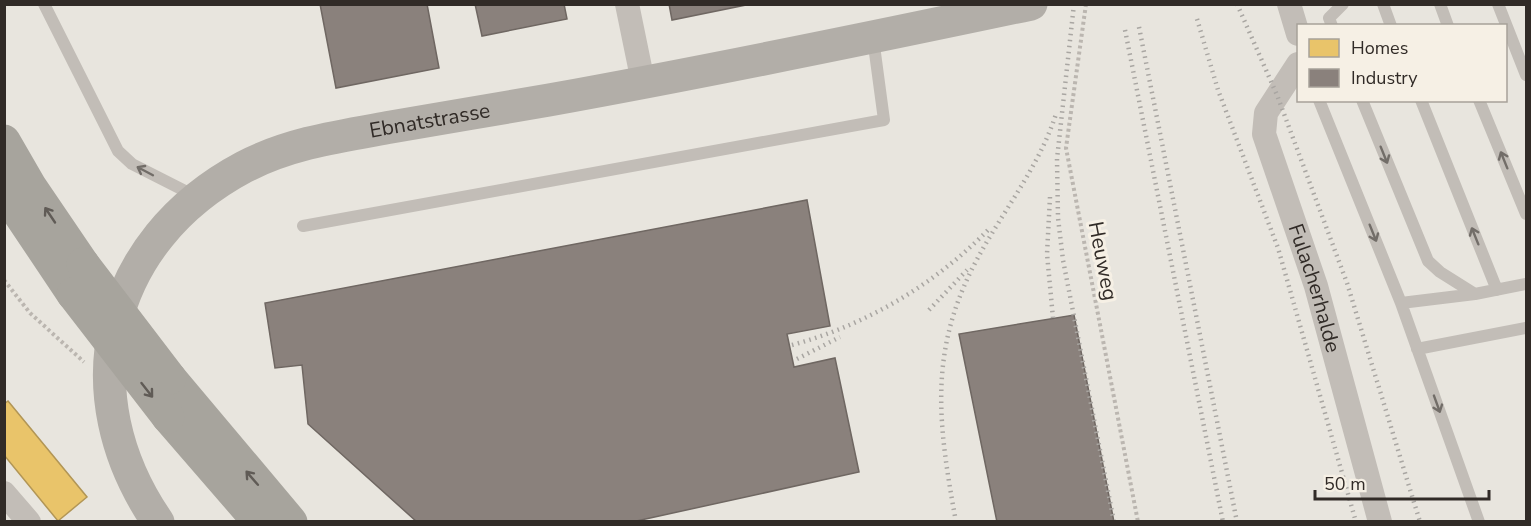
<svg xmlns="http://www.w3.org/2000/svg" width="1531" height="526" font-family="'Nunito Sans',sans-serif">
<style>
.homes{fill:#e9c46a;stroke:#b29656;stroke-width:1.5}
.industry{fill:#8a817c;stroke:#6f6762;stroke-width:1.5}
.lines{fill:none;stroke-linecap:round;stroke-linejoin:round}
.path{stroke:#bbb6b0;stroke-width:4;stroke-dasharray:3 3;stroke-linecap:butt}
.lane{stroke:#c2bdb7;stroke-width:12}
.street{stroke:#c2bdb7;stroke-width:24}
.secondary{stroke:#b2aea8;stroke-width:33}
.highway{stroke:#a7a49d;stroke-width:33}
.rail{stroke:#a9a6a2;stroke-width:4.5;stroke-dasharray:1.5 4.5;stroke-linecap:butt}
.highway-bridge{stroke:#a7a49d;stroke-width:33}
.oneway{stroke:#726d68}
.oneway2{stroke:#605b56}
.labels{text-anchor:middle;stroke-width:6;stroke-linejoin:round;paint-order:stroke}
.street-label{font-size:21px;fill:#312b27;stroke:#f6f0e5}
</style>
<rect width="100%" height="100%" fill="#e8e5de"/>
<path class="homes" d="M8,401l79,96 -29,24 -54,-66v-51z"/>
<path class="industry" d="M320,4h107l12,64 -103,20z
M475,4h89l3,15 -85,17z
M669,4h82l-79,16z
M807,200l23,126 -43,8 7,33 41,-9 24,114 -227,50h-215l-109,-98 -6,-59 -27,3 -10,-65z
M1074,315l40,207h-117l-38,-188z"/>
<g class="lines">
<path class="path" d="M1086,4l-20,144 72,374
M4,280l26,33 54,49"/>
<path class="lane" d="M44,4l74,147 14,13 65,33
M1383,4l8,22
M1440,4l8,22
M1498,4l28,71
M1332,26l-3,-8 14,-14
M1319,100l82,203 78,219
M1362,100l66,161 12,11 35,22
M1421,100l76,190
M1479,100l47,114
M303,226l581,-106 -11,-82
M1401,303l74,-9 51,-10
M1417,349l109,-21"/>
<g class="street">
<path d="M627,4l16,78"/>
<path d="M1289,4l9,30"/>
<path id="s1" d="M1298,64l-32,49 -2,21 52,152 64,236"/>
<path d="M4,493l25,29"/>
</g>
<path class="secondary" id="s2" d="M158,522c-89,-129 -53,-281 86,-355 46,-24 97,-31 147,-40 53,-9 105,-18 158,-27 161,-29 321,-62 482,-96"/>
<path class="highway" d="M4,141l26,45 53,78
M4,191l69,103
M170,378l121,144
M168,417l91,105"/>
<path class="rail" d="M1074,4l-17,155 1,59 5,42 51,262
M1237,4l40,91 70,188 73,239
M1197,19l21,71 60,158 78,274
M1139,27l98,495
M1125,30l98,492
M1050,197l-3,57 6,64
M929,310l38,-40
M792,345c74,-20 142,-60 196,-115
M797,359l43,-22
M956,522c-17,-94 -28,-166 17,-255 27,-53 65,-97 83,-153"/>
<path class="highway-bridge" d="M83,264l87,114
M73,294l95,123"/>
</g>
<defs><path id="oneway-shaft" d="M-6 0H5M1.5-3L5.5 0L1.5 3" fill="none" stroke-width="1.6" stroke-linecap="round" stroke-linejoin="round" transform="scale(1.5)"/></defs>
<g class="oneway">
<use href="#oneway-shaft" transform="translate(1384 155) rotate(68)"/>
<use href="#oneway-shaft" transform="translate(1504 160) rotate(-112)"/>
<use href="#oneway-shaft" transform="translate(145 171) rotate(-152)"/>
<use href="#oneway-shaft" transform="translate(1373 233) rotate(68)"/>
<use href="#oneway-shaft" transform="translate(1475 236) rotate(-112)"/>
<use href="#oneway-shaft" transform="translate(1437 404) rotate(70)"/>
</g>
<g class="oneway2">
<use href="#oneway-shaft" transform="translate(50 215) rotate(-124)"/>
<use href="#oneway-shaft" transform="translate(147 390) rotate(52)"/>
<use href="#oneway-shaft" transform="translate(252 478) rotate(-131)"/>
</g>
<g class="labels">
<g class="street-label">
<text dy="7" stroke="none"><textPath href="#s2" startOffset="610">Ebnatstrasse</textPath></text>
<text transform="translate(1103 261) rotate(79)" y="7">Heuweg</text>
<text dy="7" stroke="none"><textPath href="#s1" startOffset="242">Fulacherhalde</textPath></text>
</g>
</g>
<rect width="1531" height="526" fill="none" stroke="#312b27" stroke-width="12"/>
<rect x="1297" y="24" width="210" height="78" fill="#f6f0e5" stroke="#a7a199" stroke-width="1.5"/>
<rect x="1309" y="39" width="30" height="18" fill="#e9c46a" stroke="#a7a199" stroke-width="1.5"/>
<text x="1351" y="54" font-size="18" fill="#312b27">Homes</text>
<rect x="1309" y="69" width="30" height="18" fill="#8a817c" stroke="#a7a199" stroke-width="1.5"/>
<text x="1351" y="84" font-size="18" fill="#312b27">Industry</text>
<path d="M1315 490v9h174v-9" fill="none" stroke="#312b27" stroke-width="3"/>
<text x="1324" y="490" font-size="18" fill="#312b27" stroke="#f6f0e5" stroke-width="4.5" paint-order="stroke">50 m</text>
</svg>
